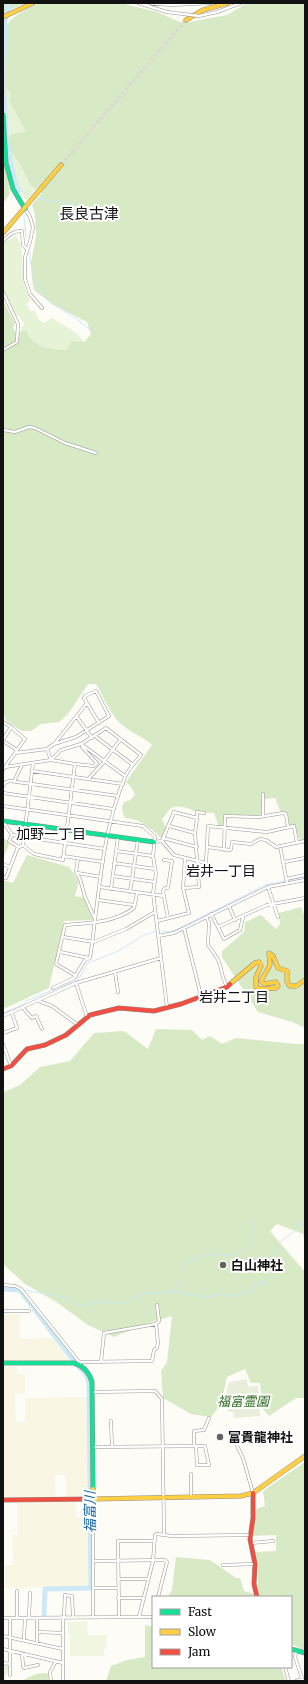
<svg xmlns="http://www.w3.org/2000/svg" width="308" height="1684" font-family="Merriweather,'Noto Sans JP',serif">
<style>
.farmland{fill:#f9f7e4}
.green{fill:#e7f3d7}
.forest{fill:#d8eac5}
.cemetery{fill:#e9eedb}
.pitch{fill:#f0f6e1}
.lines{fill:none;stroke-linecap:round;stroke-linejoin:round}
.stream{stroke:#cde8f7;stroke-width:1}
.river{stroke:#cde8f7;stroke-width:5}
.primary-tunnel{stroke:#dad9d4;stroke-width:3.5;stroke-dasharray:3.5 2;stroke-linecap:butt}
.street-casing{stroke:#979795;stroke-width:3.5}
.fast-casing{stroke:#8e8d8b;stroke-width:5}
.slow-casing{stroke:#8e8d8b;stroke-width:5}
.jam-casing{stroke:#8e8d8b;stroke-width:5}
.street{stroke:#fffffe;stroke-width:2.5}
.fast{stroke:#16e098;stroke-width:4}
.slow{stroke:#ffcf43;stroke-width:4}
.jam{stroke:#f24e42;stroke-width:4}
.street-bridge-casing{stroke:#979795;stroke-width:3.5;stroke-linecap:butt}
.street-bridge{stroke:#fffffe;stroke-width:2.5}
.poi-dot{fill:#646362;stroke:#fff;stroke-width:1.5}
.labels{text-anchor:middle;stroke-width:4;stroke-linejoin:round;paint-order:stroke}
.poi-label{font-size:13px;font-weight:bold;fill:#111;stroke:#fff;text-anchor:start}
.park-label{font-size:13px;font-style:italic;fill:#2f6b1f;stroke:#fff}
.neighbourhood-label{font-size:14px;fill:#111;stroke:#fff}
.water-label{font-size:14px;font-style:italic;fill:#1768a6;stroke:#fff}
.quarter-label{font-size:15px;fill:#111;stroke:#fff}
</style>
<rect width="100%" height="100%" fill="#fdfcf7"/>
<path class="farmland" d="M3,1314h17v25l33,-1 18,25h-68z
M17,1366v8h8v19l-10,1 1,28h9v-24l62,-1v99l-21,1 -1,-22h-10l1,24 -53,1v-133z
M76,1502v15l14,-1 -1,71 -84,1v-23h8l-1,-30h5v-32z"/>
<path class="green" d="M4,90l5,1 2,3 -2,7 17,31 -16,2z
M10,149l9,13 12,24 5,3 -8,10h-4c-1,-7 -4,-9 -6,-15 -5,-11 -8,-23 -8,-35z
M16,235c8,11 6,28 7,41 1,9 3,16 7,24l-3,4 3,7h5l4,9 5,3 8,-5 26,16 6,8 -13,-1 -4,8c-7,4 -35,-4 -40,-12 -1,-2 -1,-5 -1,-7l-5,2v-4l3,-4 -6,-9 -2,1 -13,-28v-45z
M3,1664l6,1v8l-3,1 -1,6 -2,-3z"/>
<path class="forest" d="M3,3h23l-23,10z
M40,3h81l36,9 23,10h9l38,-7 20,-12h58v841h-2l-3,-3 -4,-11 -7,-5 -3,-9 -5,-3 -6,-15 -13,1 1,16 -39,4 -1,10 -4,-1 -5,-15 -19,-1c-3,-3 -5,-3 -9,-4 -15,-4 -15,0 -24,11l4,9 -5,10c-8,-8 -24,-21 -36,-20 -3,-6 -4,-10 -1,-16l6,-2 5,-5 -4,-8 -5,-5 26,-37c-10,-9 -22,-13 -31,-21 -10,-8 -18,-29 -25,-40h-8l-20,30 -9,8 -18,2 -10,7h-9l-16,-10 -3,-12v-409l12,23 -2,5 4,5 9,-3c4,16 25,20 40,20l5,-9 13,1 7,-8 -4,-12 -33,-17 -20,-15 -2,-11 -1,-17 5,-26 -1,-21 -3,-10 10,-12 -11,-7 -12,-24 -7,-8 -2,-5v-15l16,-2 -17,-31 2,-7 -2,-3 -5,-1c2,-10 1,-61 3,-65 7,-11 22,-17 33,-22z
M3,161h2l5,33 -7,10z
M3,836l6,9 -6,13z
M27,855l42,12 10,14 -4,15 9,2 9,22 -29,1 -15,67 -46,21v-129l10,3z
M301,907l4,10v111l-13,-6 -34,-10 -36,-55v-6l22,-19 1,-10 16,-7 15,14 4,-5 -1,-11z
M156,1029l36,1 10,10 8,-4 12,8 14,-6 60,6h9v200l-2,-11v1l-26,-10 -7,7 35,41v126h-9l-27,18 -6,-7 -3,-26h-9l-6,-14 -18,8 -6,27 -10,13 -20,-3 -28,-16 -2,-27 6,-9 5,-46 -30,9 -28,12 -26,-12 -33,-24 -30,-17 -22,-20 1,-172 16,-7 20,-18 30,-6 24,-28 30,-2 24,18z
M305,1462v188l-2,1 -12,-8v-46h-123l4,-7 4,-33 34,3 26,18h4l4,13 14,4v-23l-3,-20 21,-1v-16l-23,1 3,-27 9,-3 -2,-15z
M145,1625l8,2v40h128l5,14h-180l5,-15 16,-6 18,-3z
M46,1673l4,2v6h-29l15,-7z"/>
<path class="cemetery" d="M247,1379l1,8 10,-2 2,31 -26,2v-6h-6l1,-4 -6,-3 6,-23z"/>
<path class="pitch" d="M87,1621l1,14h19l-1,13 -2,2v6h-34v-21h-2v-13z"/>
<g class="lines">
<path class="stream" d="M19,190l11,5
M19,190l3,9
M36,198l72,12
M24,217l2,20
M30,253c-1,7 2,15 4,21 9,32 19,28 43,45 5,4 10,9 16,13
M163,931l7,1 6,-2 89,-45 40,-8
M3,1013l20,-8 3,-4 49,-20 4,-3 9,-15 30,-12 26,-16 12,-4
M24,1290l43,8 12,8 22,-5 20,3 19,-10 33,-2 8,-7 1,-19 4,-4 21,-8 26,2 16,-10 5,-11v-16
M173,1292l34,5 15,-4 7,4 22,-6 5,-8 10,-1 2,-3 -1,-16 9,-9c1,-12 6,-14 15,-20 5,-3 10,-10 14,-14
M64,1662v19"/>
<path class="river" d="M3,84l2,-63 5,-18
M3,85c3,35 3,70 14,103l2,2
M3,1289l17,1 54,71
M44,1616l1,-27 46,-1 -2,-205 -3,-9 -7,-7"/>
<path class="primary-tunnel" d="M61,165l125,-145"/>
<g class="street-casing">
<path id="street" d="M138,3l29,9
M146,3l25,2 40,-2
M217,12l24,-9
M25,209l5,8 3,10 -3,15 -5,15v22l5,15 12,14
M3,241c5,-5 11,-11 19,-10l1,14 4,4
M3,292l15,32 -1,18 -14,8
M3,430l12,2 14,-5 6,1 30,15 31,10
M77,717l15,21
M3,722l8,5 -8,13
M11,727l14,12 -8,11
M95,736l38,29
M3,741l14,9 -2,3 32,-4 7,-5 22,-7 33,-21 -13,-25 -11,5 -1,2 15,25
M55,743l32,-40
M81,744l44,32
M47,749l4,11
M51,760l10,-10 20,-6 25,-16 35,27c-5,7 -13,14 -16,22 -24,57 -26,121 -35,181l-5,2 -11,18 -21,10
M104,761l17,-22
M75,764l19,2 3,-3 -15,-16
M5,767l10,-14
M3,770l2,-3 46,-7 24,4 -12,96 -29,-6 -11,-9 10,-82
M32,771l91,13
M89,778l16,-17
M14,781l8,-16
M3,786l3,-4 4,-1 108,15
M3,793l110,16
M3,806l140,20 12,11 -2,19 3,18 -3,19 14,114
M263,816v-22
M197,818v-6l7,1
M3,821l9,14 93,14
M169,826l26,7
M12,835l-3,6 10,6
M163,838l34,9
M162,841l12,14 32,8 2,-37 59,6 27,-6 3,17
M162,841l12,-29 23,6 -2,15 4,54 -16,1
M154,842l8,-1
M280,846l7,37
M207,847l23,3 1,-1 1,-7 19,2 9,-5 6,1 10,7 29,-6
M224,850l1,-34 34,1 24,-4 3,1 2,13
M116,851l37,5
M63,856l40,6
M78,858l-2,14 4,7 5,18 10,22
M164,860l8,1 -4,27h-3l-2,3 5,27
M284,862l21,-4
M114,863l41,6
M3,864l7,3
M77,873l24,4
M113,876l42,6
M3,877l3,1 12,-31 5,-1
M286,879l19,-4
M100,887l64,9
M268,887l10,30
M111,889l7,-52
M130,892l8,-52
M98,900l36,5
M229,906l6,14
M211,914l7,13 49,-22 38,-7
M206,917l3,6 -1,22c5,7 10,12 12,20 3,10 1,11 7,22
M157,921l32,-8 -6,-25 2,-30
M218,927l6,12 16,-9 3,-13
M184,928l17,68
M158,936l16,-3 94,-46 37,-7
M63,937l31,5 32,-13 29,-17
M60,952l29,6
M115,972l3,20
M76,976l-20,-12 9,-39c23,-2 49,-2 69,-17l3,-15
M76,983l11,34
M39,1001l13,5 26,19
M23,1008l9,10 4,-2 6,13
M3,1016l73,-33 85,-25
M3,1033l14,-5 -5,-15
M3,1044l8,22
M3,1285l12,1 6,3 59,74
M3,1311h26
M80,1362l72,-1 2,-11 3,-2 1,-5 -2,-19 3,-3 -2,-16
M101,1362l3,-29 52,-9
M92,1392l63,-1 7,8 2,135
M111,1421l1,26
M230,1431l13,27 10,35
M194,1446v-15l10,-1 5,-12
M92,1447c38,0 75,-1 113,-1l4,19h-12l-1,-19
M191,1474v23
M251,1543l22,-2
M93,1561l72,-1 2,2 -9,35
M223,1565l32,-1
M118,1579h30
M93,1588h25
M17,1591v27
M118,1598h26
M64,1617l1,-22 7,1 1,21
M93,1617v-118
M119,1617l-1,-76h37
M139,1617h14
M3,1618l136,-1 14,-56 2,-26 2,-1 15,2 79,-1
M10,1618v57
M29,1618l1,-25
M37,1632l26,1
M3,1636l60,13
M24,1639l1,-21
M37,1643v-25
M3,1649l60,14
M296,1652l-1,5 8,24
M22,1653l1,13 1,2 14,-3
M3,1663l7,1
M285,1667l4,14
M51,1681l-1,-9 6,-11
M63,1681v-64
M296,1681l6,-2"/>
</g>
<g class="fast-casing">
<path id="fast" d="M3,115l3,48 7,26 12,20
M3,821l151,21
M3,1363h71c10,3 15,9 18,19l1,107
M291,1649l14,4"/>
</g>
<g class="slow-casing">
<path id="slow" d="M3,17l30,-14
M186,20l17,-10 25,-7
M3,233l58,-68
M230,984l25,-21 4,-1 2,4 -5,11v10l4,2 16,-1 2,-2 -2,-4 -12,2 -3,-3 9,-16 -1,-12 4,3 5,12 9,3v11l3,4h6l9,-6
M93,1489v10l148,-3 12,-3 52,-37"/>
</g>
<g class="jam-casing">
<path id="jam" d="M3,1069l8,-3 16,-17 18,-4 21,-10 24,-20 29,-7 35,3 27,-7 46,-17 3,-3
M253,1493v25l-3,21 5,25 -1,20 3,13
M3,1500l90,-1"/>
</g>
<use href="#street" class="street"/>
<use href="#fast" class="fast"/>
<use href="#slow" class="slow"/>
<use href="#jam" class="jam"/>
<g class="street-bridge-casing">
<path id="street-bridge" d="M167,12l32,4 18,-4"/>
</g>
<use href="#street-bridge" class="street-bridge"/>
</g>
<g class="poi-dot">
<circle cx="223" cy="1265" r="4"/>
<circle cx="220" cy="1437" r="4"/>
</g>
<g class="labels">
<g class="poi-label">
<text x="231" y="1270">白山神社</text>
<text x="228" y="1442">富貴龍神社</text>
</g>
<g class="park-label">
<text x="243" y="1406">福富霊園</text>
</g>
<g class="neighbourhood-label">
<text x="51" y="839">加野一丁目</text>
<text x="221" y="876">岩井一丁目</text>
<text x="234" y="1002">岩井二丁目</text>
</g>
<g class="water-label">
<text transform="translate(90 1512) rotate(-91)" y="5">福富川</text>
</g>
<g class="quarter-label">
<text x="89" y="219">長良古津</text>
</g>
</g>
<rect width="308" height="1684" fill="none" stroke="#111111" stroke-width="8"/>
<rect x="152" y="1596" width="140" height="72" fill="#ffffff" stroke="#a0a0a0"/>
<rect x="160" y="1609" width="20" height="6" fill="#16e098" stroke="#a0a0a0"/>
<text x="188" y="1616" font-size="12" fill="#111111">Fast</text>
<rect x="160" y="1629" width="20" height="6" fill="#ffcf43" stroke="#a0a0a0"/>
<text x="188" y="1636" font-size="12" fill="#111111">Slow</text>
<rect x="160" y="1649" width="20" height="6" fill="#f24e42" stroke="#a0a0a0"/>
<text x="188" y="1656" font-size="12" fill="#111111">Jam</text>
</svg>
